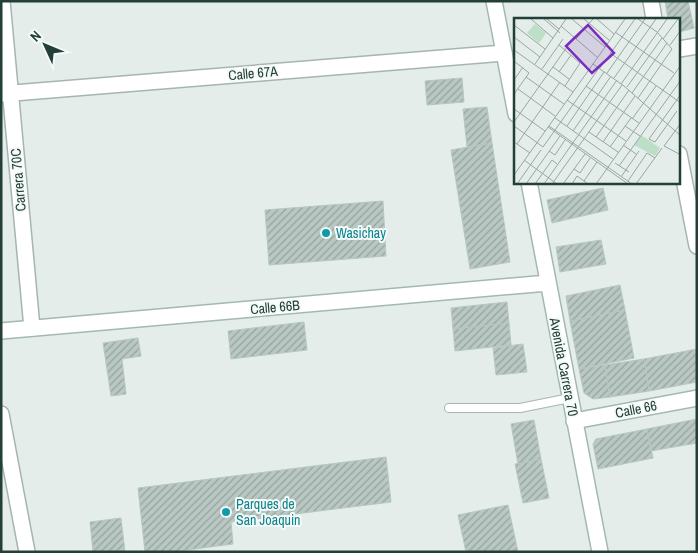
<svg xmlns="http://www.w3.org/2000/svg" width="698" height="553" font-family="'Archivo Narrow',sans-serif">
<style>
.building{fill:url(#building-hatch);stroke:#b6c7c1}
.lines{fill:none;stroke-linecap:round;stroke-linejoin:round}
.lane-casing{stroke:#a6b5b1;stroke-width:10}
.street-casing{stroke:#a6b5b1;stroke-width:18}
.secondary-casing{stroke:#a2b9b2;stroke-width:18}
.lane{stroke:#fff;stroke-width:8}
.street{stroke:#fff;stroke-width:15}
.secondary{stroke:#fff;stroke-width:15}
.culture-dot{fill:#0f9aa8;stroke:#f4faf7;stroke-width:2}
.labels{text-anchor:middle;stroke-width:4;stroke-linejoin:round;paint-order:stroke}
.street-label{font-size:14px;fill:#233f39;stroke:#f4faf7}
.culture-label{font-size:14px;fill:#0d838f;stroke:#f4faf7;text-anchor:start}
.inset-road{fill:none;stroke:#97a7a3;stroke-width:1}
.view{fill:#7b2cbf;fill-opacity:0.15;stroke:#7b2cbf;stroke-width:2.5}
.inset-edge{fill:none;stroke:#233f39;stroke-width:2.5}
</style>
<defs>
<pattern id="building-hatch" width="6" height="6" patternUnits="userSpaceOnUse" patternTransform="scale(1.25)"><rect width="6" height="6" fill="#b9c8c2"/><path d="M-1 1l2-2M0 6l6-6M5 7l2-2" fill="none" stroke="#96a49f"/></pattern>
</defs>
<rect width="100%" height="100%" fill="#e4ede9"/>
<path class="building" d="M665,1h23l6,27 -15,4v-13h-11z
M462,78l2,24 -37,3 -2,-24z
M487,107l5,36 -25,4 -4,-38z
M492,143l18,119 -40,7 -19,-119z
M603,188l5,22 -56,13 -5,-23z
M383,201l3,55 -117,9 -4,-55z
M601,240l5,24 -46,8 -4,-25z
M620,285l5,25 -55,11 -4,-25z
M507,302l2,21 -56,6 -2,-21z
M625,310l9,48 -55,11 -9,-48z
M304,322l3,28 -76,9 -3,-28z
M509,323l2,22 -56,6 -2,-22z
M138,338l3,18 -19,3 4,35 -15,2 -8,-53z
M523,344l4,28 -31,3 -3,-27z
M697,349v33l-48,9 -5,-32z
M644,359l5,32 -39,6 -5,-32z
M605,365l5,32 -17,2 -9,-6 -5,-24z
M697,419v24l-46,8 -4,-22z
M534,420l7,39 -23,5 -7,-40z
M647,429l6,29 -55,11 -5,-25 3,-5z
M386,457l5,45 -160,20 2,22 -61,8h-27l-7,-64z
M541,459l8,39 -26,5 -8,-39z
M508,505l10,47h-52l-8,-37z
M121,518l4,34h-32l-3,-30z"/>
<g class="lines">
<g class="lane-casing">
<path id="lane" d="M449,408h71l50,-10"/>
</g>
<g class="street-casing">
<path id="street" d="M2,1l30,327
M651,1l3,18
M679,49l18,-3
M1,94l503,-41
M679,154l18,92
M1,414l26,138"/>
</g>
<g class="secondary-casing">
<path id="secondary" d="M494,1l22,113
M529,182l71,370
M1,331l547,-48
M574,421l123,-23"/>
</g>
<use href="#lane" class="lane"/>
<use href="#street" class="street"/>
<use href="#secondary" class="secondary"/>
</g>
<g class="culture-dot">
<circle cx="326" cy="233" r="5"/>
<circle cx="226" cy="512" r="5"/>
</g>
<g class="labels">
<g class="street-label">
<text transform="translate(253 73) rotate(-5)" y="5">Calle 67A</text>
<text transform="translate(18 180) rotate(-95)" y="5">Carrera 70C</text>
<text transform="translate(275 307) rotate(-5)" y="5">Calle 66B</text>
<text transform="translate(564 367) rotate(79)" y="5">Avenida Carrera 70</text>
<text transform="translate(636 409) rotate(-11)" y="5">Calle 66</text>
</g>
<g class="culture-label">
<text x="336" y="238">Wasichay</text>
<text x="236" y="509">Parques de<tspan x="236" dy="16">San Joaquin</tspan></text>
</g>
</g>
<g transform="translate(514 18)">
<rect width="166" height="166" fill="#e4ede9"/>
<path d="M21,6l11,9 -7,10 -12,-10zM127,117l19,13 -5,8 -21,-11z" fill="#bddec7"/>
<path class="inset-road" d="M17,1l22,19M30,1l16,14M33,1l12,10M58,1l33,28M70,1l25,21M83,1l17,15M124,1l19,13 15,17 -34,49M0,7l31,24M47,8l36,31M101,14l59,41M0,19l26,20M62,21l17,-20M149,21l15,-20M45,27l21,18 -15,23M156,27l11,-15M0,32l59,42M96,35l71,50M0,43l15,12 -15,21M21,46l31,-45M79,46l31,22 57,50M39,49l16,12M86,50l35,-49M28,51l21,-30M45,54l12,-17M93,55l38,-54M12,59l38,27M100,60l42,-59M0,62l9,-13M107,66l46,-65M72,68l53,37M113,69l35,-49M4,71l37,27M118,75l35,-50M53,82l59,41M0,91l31,22M163,93l-22,31 -6,-3 32,-45M41,100l58,41M118,101l24,-33M0,104l60,-85M167,105l-17,23 17,9M0,108l29,21 56,-79M35,108l83,58M53,108l37,-54M111,108l15,10M34,109l80,57M59,113l38,-55M75,114l29,20M82,119l33,-47M0,124l16,11M89,124l32,-46M3,126l43,-62M109,127l13,9M96,129l21,-29M35,133l6,4 10,-15M10,142l33,24M101,145l14,9M105,148l62,-86M60,151l6,4 10,-15M0,157l111,-156M107,159l18,-26M70,163l13,-19M114,163l19,-28 8,5M3,166l24,-34M12,166l34,-48M21,166l17,-24 5,4M30,166l73,-104M38,166l70,-99M49,166l22,-30M58,166l5,-8 11,8M82,166l85,-119M122,166l26,-36"/>
<path class="view" d="M74,7l26,28 -22,20 -26,-27z"/>
<rect width="166" height="166" class="inset-edge"/>
</g>
<rect width="698" height="553" fill="none" stroke="#233f39" stroke-width="5"/>
<g transform="translate(45 45) rotate(314)" stroke="#f4faf7" stroke-width="4" paint-order="stroke">
<path d="M0-4L9 19L0 12L-9 19Z" fill="#233f39"/>
<text y="-8" font-size="14" font-weight="bold" text-anchor="middle" fill="#233f39">N</text>
</g>
</svg>
